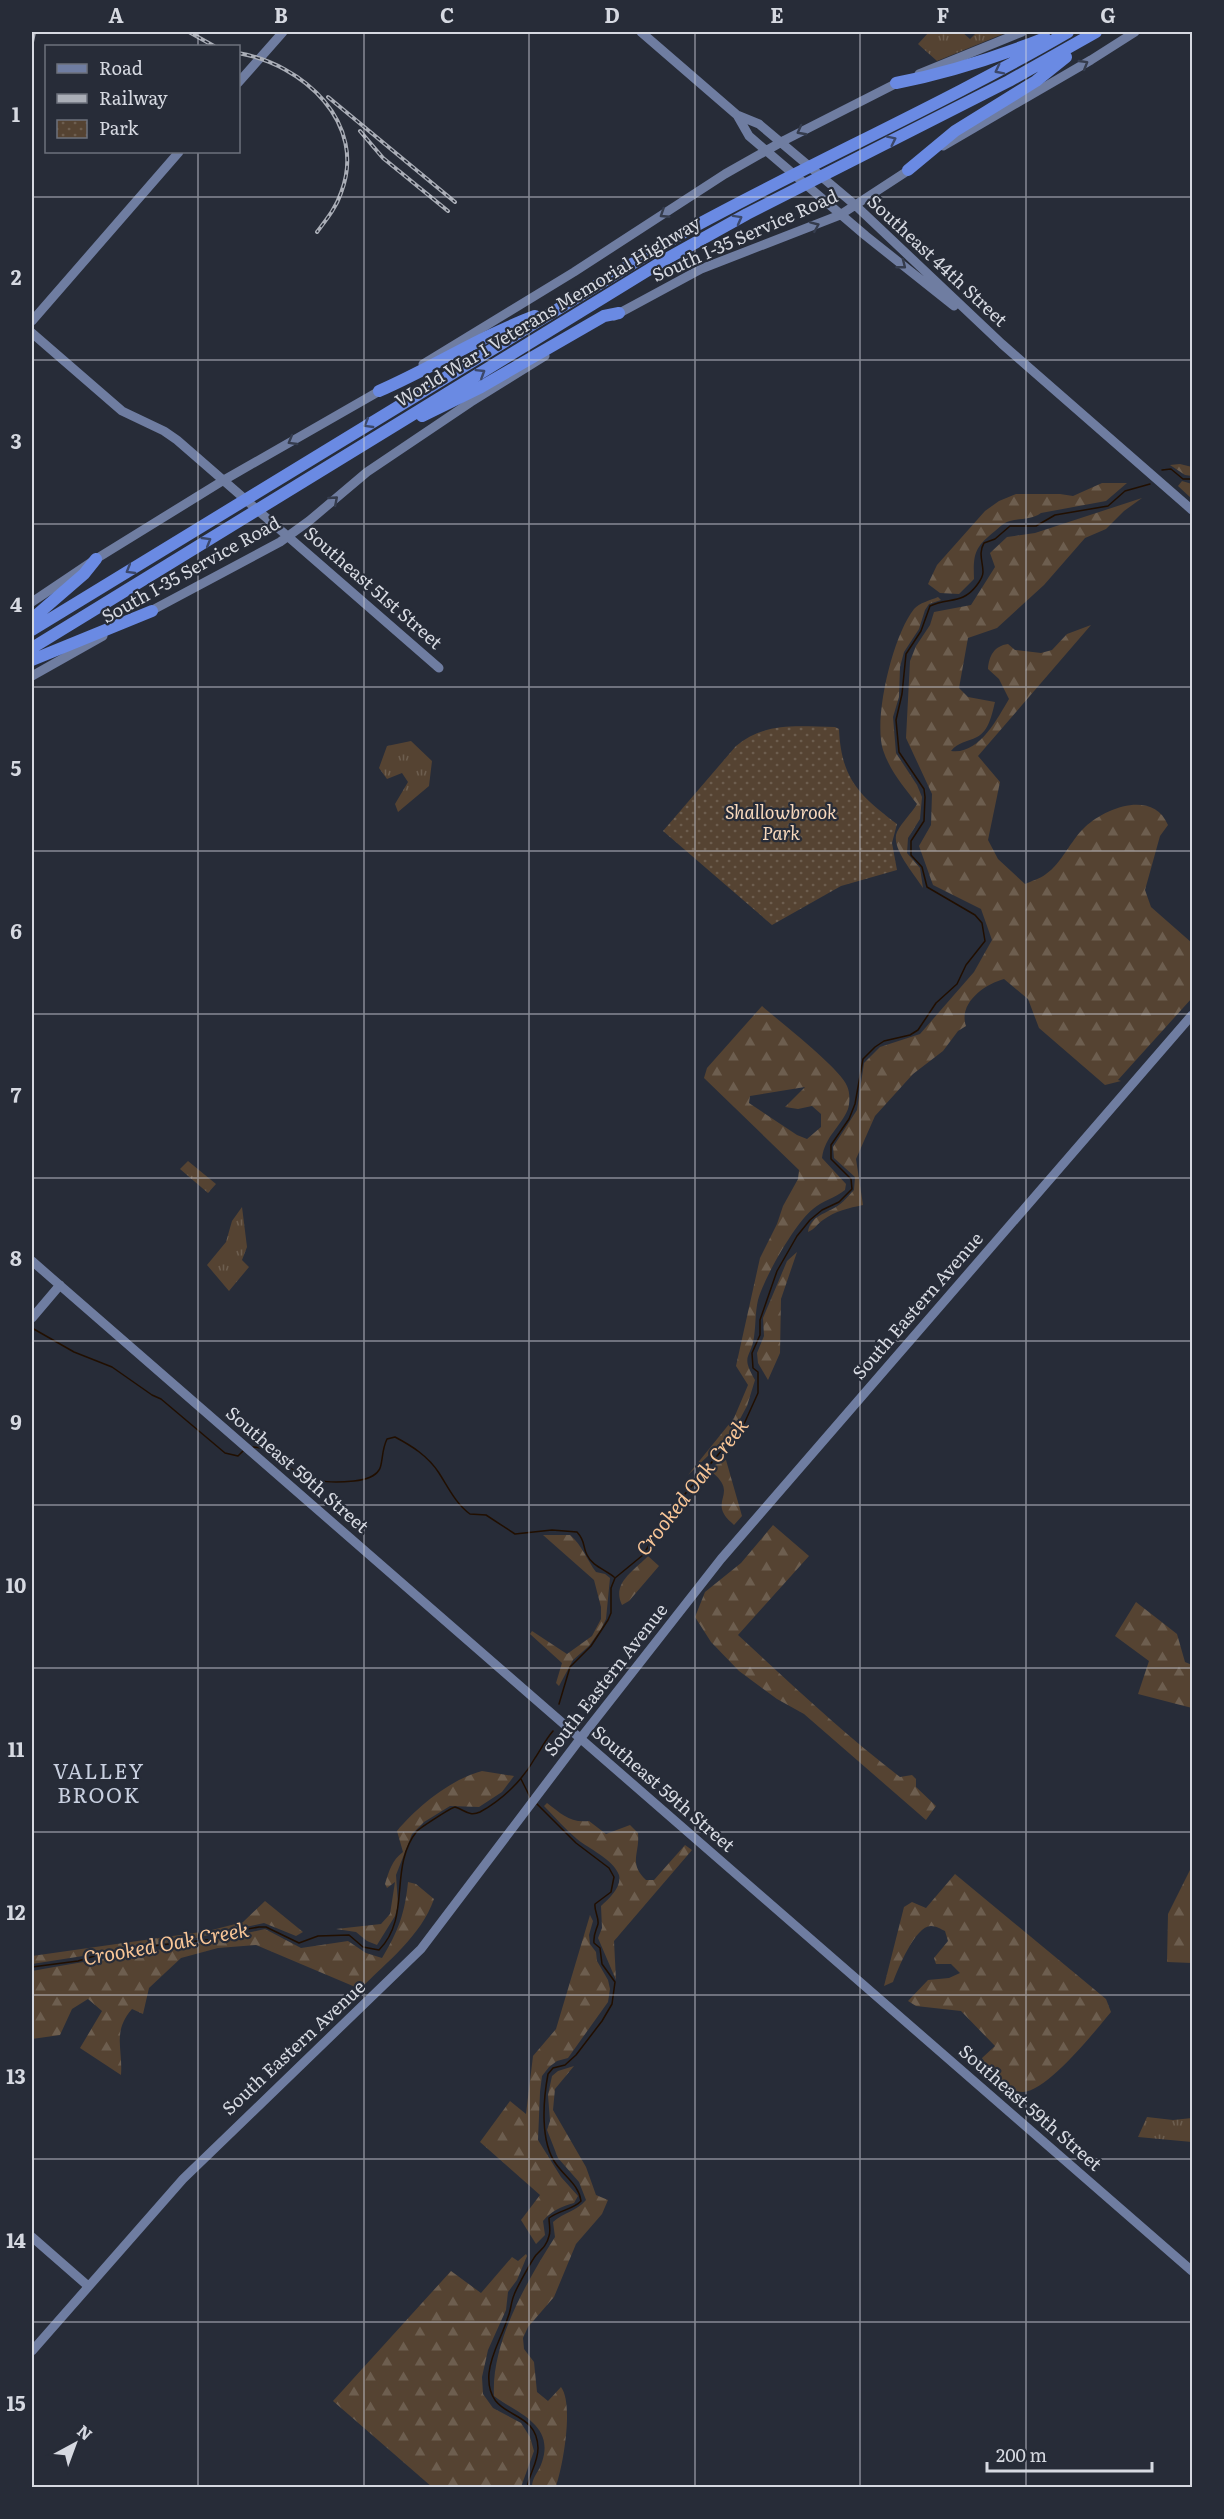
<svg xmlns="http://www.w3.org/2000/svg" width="1224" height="2519" font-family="Literata,serif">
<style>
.grass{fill:url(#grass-tufts)}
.forest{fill:url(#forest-firs);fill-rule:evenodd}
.park{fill:url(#park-dots)}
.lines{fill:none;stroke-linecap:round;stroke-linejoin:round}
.stream{stroke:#210f00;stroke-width:1.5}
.secondary{stroke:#6f7da1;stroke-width:9}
.highway{stroke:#6a8ae3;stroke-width:12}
.rail-casing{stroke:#aaaeb7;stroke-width:4}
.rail{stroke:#272c38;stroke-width:1.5;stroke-dasharray:4.5;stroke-linecap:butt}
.oneway{stroke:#353c4d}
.oneway2{stroke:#3b486b}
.grid{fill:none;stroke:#d6d9e1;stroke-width:1.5;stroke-opacity:0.55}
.labels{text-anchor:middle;stroke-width:4.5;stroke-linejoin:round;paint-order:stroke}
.street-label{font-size:18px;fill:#d6d9e1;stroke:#272c38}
.park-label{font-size:18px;font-style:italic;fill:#f8d9bd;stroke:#272c38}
.water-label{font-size:20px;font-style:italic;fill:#f9c697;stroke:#272c38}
.quarter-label{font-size:21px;letter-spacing:1.5px;fill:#c9d0e0;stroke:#272c38}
.neatline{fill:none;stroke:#d6d9e1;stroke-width:2}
.grid-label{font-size:20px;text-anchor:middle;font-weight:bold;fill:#d6d9e1}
</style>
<defs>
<pattern id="grass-tufts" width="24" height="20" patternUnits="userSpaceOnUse" patternTransform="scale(1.5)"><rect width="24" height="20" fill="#554332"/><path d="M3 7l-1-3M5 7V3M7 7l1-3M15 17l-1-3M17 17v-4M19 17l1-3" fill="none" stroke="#6d5e4f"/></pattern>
<pattern id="forest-firs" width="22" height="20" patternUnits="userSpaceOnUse" patternTransform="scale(1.5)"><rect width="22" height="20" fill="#554332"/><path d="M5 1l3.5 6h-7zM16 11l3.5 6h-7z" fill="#6d5e4f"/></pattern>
<pattern id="park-dots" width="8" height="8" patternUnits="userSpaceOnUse" patternTransform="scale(1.5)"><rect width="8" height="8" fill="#554332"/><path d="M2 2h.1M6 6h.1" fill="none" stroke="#6d5e4f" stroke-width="1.8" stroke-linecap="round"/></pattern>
</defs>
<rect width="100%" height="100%" fill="#272c38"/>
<path class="grass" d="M929,32h33l8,7 7,-7h31l-71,29 -19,-17z
M411,741l21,20 -3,25 -31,26 -3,-8 13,-22 -6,-9 -15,6 -8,-11 8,-22z
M188,1161l28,23 -8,9 -28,-24z
M242,1207l5,40 -5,13 7,7 -20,24 -22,-26 19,-23 6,-21z
M1147,2117l26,3 19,-2v24l-54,-5z"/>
<path class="forest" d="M1180,464l12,3v9l-7,-1 -15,-10z
M1182,481l10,3v15l-14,-13z
M1102,483h25l-21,18 -65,12c-10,7 -19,5 -31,8 -7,2 -10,6 -15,10 -20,16 -22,22 -21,48l-15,15 -19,-1 -12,-9 9,-19 48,-54 14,-10 17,-7h44l13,2z
M1142,498l-18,13 -18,18 -21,9 -41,47 -47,43 -29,10 -9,50 9,9 27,5c-3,12 -6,29 -18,35 -10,5 -19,5 -26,14 28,4 46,-32 58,-52l-10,-20 -11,-10c1,-13 6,-23 20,-25l7,6 26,3 11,-3 15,-16 24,-9 -113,131 22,26 -12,58 10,19 27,25c6,-3 15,-5 21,-10 16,-11 24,-33 39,-47 22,-20 68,-37 83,-2l-8,11 -15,54 6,17 41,36v55l-74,82 3,1 -16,4 -66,-57 -11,-29 -24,-20c-19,5 -46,24 -38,47l-8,5 -15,20 -30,23 -38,42 -19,43 7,46c-14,3 -28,6 -40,15 -6,4 -8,9 -15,12 2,-15 16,-18 28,-25 7,-4 12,-11 18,-17l1,-13 -21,-19 -1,-11 24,-37 7,-47 16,-16 40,-13 54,-62 18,-32 -11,-31 -48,-24 -14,-39 12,-21 1,-31 -26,-56 4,-77 6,-15 14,-21 4,-13 37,-7 24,-38 -5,-14 17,-16 28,-4z
M938,597l3,3 -12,4 -4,6 -6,19 -15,23 -4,15 -1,30 -6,20 3,36 21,32 5,12 -2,22 -12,19 -1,15 13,15 3,20c-8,-13 -33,-41 -26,-56 5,-10 14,-18 20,-28 -13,-17 -27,-33 -34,-54 -10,-32 10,-115 31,-141 5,-6 17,-9 24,-12z
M762,1006c17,15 79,63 85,80 3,6 3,16 1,23 -8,19 -23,27 -26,49l24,26 -1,6c-10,8 -23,11 -32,19 -18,14 -49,69 -55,91 -3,13 -2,24 -4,37 -3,22 -14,17 1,43l-8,26 -14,26 -45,43 46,-57 14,-33 -12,-19 24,-108 17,-34 6,-18 15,-27 1,-9 -95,-92 3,-10zM805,1087l-20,20 13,2 14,-3 9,8v13l-14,12 -10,-4 -48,-32 1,-7z
M797,1252l-16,47 -1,54 -12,27 -10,-17 -1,-10 7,-17 -1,-18 24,-57z
M726,1460l16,56 -8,9c-3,-3 -8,-7 -10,-11 -9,-16 12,-22 -12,-42l3,-7z
M773,1525l36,31 -71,79c53,49 105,98 162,142l12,-2 4,4v8l20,19 -10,14 -122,-106 -27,-15 -38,-28 -28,-29 -16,-25 10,-25 36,-29z
M543,1535h27c12,10 17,25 26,37l9,2 5,4 -4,41 -5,10 -12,17 -16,14 -14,26 -3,-3 6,-20 -32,-29 2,-3 35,23 25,-18 9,-17v-12l-7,-27z
M648,1556l11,10 -30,35 -7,4c-11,-22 13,-35 26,-49z
M1136,1602l41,32 8,28 7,3v43l-54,-14 11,-33 -34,-25z
M482,1771l32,5 -12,16 -23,15 -29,-1 -26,16 -12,12 -16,41 2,30 -3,11 -18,29 -10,-4 -11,-9 -20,-3 45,-5 9,-10 5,-32 -8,6 -2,-4c4,-13 7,-24 18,-32l-6,-21c20,-24 54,-52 85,-60z
M547,1803c15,11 22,20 42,18l17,13 24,-9 8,8c2,21 -10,30 8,47h8l31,-35 7,5 -78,91 2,39 -18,-42 4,-10 -1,-22c8,-7 21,-19 18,-31 -6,-16 -30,-26 -42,-36 -12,-10 -22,-22 -33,-33z
M1192,1866v97l-25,-1 1,-48z
M955,1874l151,125 5,13c-16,19 -63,79 -88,80 -19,0 -33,-20 -41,-34l13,-12 -34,-35 -45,-5 -8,-5 20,-21 21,-2 11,-5 -9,-9h-15l-2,-6 14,-17 -3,-10c-4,-2 -9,-5 -14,-5 -16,0 -33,43 -38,56l-9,4 20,-79 8,-5 14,6z
M408,1882l8,2 18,15c-13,37 -47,63 -74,90l-104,-44 -38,3 -37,10 -32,30 -6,26 -11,-5c-20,23 -9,39 -11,66l-41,-27 22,-37 -14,-12 -16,10 -12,26 -28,4v-68c77,-14 156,-24 233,-42l36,19 47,-7 18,12 16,5c16,-26 23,-45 26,-76z
M265,1901l38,31 -7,4 -32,-13 -73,16 -159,25v-8l176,-25 35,-9z
M590,1915l3,6 -4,14 1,9 6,8 1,9 11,19 2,9 -2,13 -40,56 -11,3 -8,6 -7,9 -2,16 -2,48 23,37 17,19 -4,7c-12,3 -23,8 -31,18l2,14 -9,9 -15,-24 19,-25 -60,-53 30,-41 16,13 7,-58 23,-27z
M574,2066l-19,23 -2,21 33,57 10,28 12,5 -6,14 -26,30 -22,53 -26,30 -5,11 1,11 10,13 3,30 11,9 13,-14c13,17 2,79 -5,99l-24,1c0,-10 7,-15 10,-25 13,-38 -26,-49 -48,-66 -3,-54 33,-115 61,-159l-2,-15c11,-10 23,-10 33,-22l-7,-18 -21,-24 -11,-28 3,-9 -2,-26 4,-19 6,-5z
M526,2254l1,2 -10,24 -9,12 -2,18 -18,40 -6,27 1,17 10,14 28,15 9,14 4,14 -13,36h-89l-99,-86 118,-130 30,22 31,-36 6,4z"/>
<path class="park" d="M835,727l4,2c2,50 21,67 58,95l-5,19 5,27 -56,16 -69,39 -109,-94 73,-85c31,-25 61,-19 99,-19z"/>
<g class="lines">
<path class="stream" d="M1162,470l9,-1 12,10h9
M32,1328l42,24 38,15 40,28 9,4 64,54 13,3 5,-5
M253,1447c20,0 30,19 47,27 18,9 35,9 54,7 9,-1 20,-3 25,-11 4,-5 2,-19 8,-31l8,-2c17,9 33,19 44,36 9,14 17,31 31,41l16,1 29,19 37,-4 25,2c9,10 5,13 10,23 5,11 19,15 27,22
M559,1704l11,-37 21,-21 17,-26 3,-7v-25l4,-10 28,-23 26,-42 75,-89 14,-31v-21l-5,-4 -1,-15 8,-18v-15l17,-49 20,-35 13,-16 12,-10 17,-8 13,-13 -1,-10 -20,-20v-14l18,-26 6,-15 8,-45 12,-12 9,-6 26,-6 8,-5 18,-27 21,-19 9,-19 19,-24 -3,-18 -7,-8 -48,-28 -5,-20 -11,-12v-14l13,-20 1,-24 -1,-8 -25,-37 -3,-32 6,-26 4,-40 15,-23 9,-25c19,-9 32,-1 47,-21 3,-4 6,-8 6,-13 0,-10 -5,-19 1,-29l11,-4 15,-13h26l19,-11 53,-9 17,-15 25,-7
M521,1779l10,20
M32,1967l46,-6 20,-6 54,-9 63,-7 10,-6 34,-6h7l33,16 19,-7 31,-1 14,12 16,3c33,-33 9,-83 38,-119 3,-3 35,-24 38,-24 10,3 14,10 25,5 22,-12 43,-32 55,-54 6,-9 11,-19 18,-27
M527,2488c2,-14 11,-25 11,-40 -1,-43 -53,-25 -49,-75 2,-20 13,-36 19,-56 3,-7 3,-15 6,-22 2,-6 18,-35 22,-40 6,-6 11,-10 13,-19 2,-5 0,-12 0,-18 11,-8 25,-9 32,-17 -2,-16 -16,-24 -25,-37 -16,-22 -13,-63 -8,-90l5,-6 12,-3 11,-10 26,-34 10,-17 3,-22 -13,-18 -2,-16 -6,-5c-1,-8 2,-12 4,-19 1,-7 -4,-13 -3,-20l16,-12 3,-15 -5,-9 -33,-25 -39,-39"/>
<path class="secondary" d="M641,32l96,83 12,21 117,100 88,70
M919,74l103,-42
M238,83l45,-51
M737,115l22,9 95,80 148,140 190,166
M943,146l148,-86 44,-28
M614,316l87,-47 139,-54 72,-47
M32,321l147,-169
M32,333l90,78 42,20 13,9 262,228
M423,364l151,-92 151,-98 60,-34 116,-59
M32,602l64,-43 128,-79 159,-91
M147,613l133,-71 29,-21 58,-49 104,-70 74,-46
M32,676l71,-40
M32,1261l1160,1010
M32,1318l28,-33
M32,2237l56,49
M32,2351l151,-172 238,-230 159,-210 141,-180 471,-544"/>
<path class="highway" d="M896,83c51,-10 101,-26 149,-45
M908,170l47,-39 81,-50 30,-24
M379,391c53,-23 102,-55 156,-75
M422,416l59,-29 123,-71 15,-3
M32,619l52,-45 12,-15
M32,630l654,-399c126,-69 258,-127 382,-199
M32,648l636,-390 79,-44 262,-133 87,-49
M32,660l120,-49"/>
<g class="rail-casing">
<path id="rail" d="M189,32l25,14
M32,42l2,-10
M238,53c65,11 130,70 103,140 -5,15 -15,27 -24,39
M328,97l127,105
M360,131l23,27 65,53"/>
</g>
<use href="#rail" class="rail"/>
</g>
<defs><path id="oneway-chevron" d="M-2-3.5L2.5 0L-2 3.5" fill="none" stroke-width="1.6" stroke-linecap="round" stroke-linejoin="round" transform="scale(1.5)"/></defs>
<g class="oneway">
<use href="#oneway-chevron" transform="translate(1084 64) rotate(-31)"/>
<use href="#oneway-chevron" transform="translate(801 131) rotate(152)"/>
<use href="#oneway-chevron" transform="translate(664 214) rotate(147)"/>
<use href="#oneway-chevron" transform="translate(815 226) rotate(-23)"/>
<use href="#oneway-chevron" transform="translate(902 265) rotate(38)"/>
<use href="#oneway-chevron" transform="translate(292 441) rotate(150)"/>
<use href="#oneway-chevron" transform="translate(334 500) rotate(-41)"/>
</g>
<g class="oneway2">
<use href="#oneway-chevron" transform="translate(999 70) rotate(153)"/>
<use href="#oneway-chevron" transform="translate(892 140) rotate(-26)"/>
<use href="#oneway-chevron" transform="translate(738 219) rotate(-29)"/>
<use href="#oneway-chevron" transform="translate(481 373) rotate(-32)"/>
<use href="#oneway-chevron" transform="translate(368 424) rotate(149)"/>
<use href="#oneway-chevron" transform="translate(207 541) rotate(-31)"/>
<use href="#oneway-chevron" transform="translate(130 570) rotate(149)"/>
</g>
<path class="grid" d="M198,32v14M364,32v2456M529,32v2456M695,32v2456M860,32v2456M1026,32v2456M198,152v2336M32,197h1160M32,360h1160M32,524h1160M32,687h1160M32,851h1160M32,1014h1160M32,1178h1160M32,1341h1160M32,1505h1160M32,1668h1160M32,1832h1160M32,1995h1160M32,2159h1160M32,2322h1160"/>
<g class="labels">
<g class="street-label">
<text transform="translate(745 236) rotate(-24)" y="6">South I-35 Service Road</text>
<text transform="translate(937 261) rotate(43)" y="6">Southeast 44th Street</text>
<text transform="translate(548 312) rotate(-31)" y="6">World War I Veterans Memorial Highway</text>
<text transform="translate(191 570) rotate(-29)" y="6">South I-35 Service Road</text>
<text transform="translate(373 588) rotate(41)" y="6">Southeast 51st Street</text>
<text transform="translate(918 1306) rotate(-49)" y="6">South Eastern Avenue</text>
<text transform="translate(297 1470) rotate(41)" y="6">Southeast 59th Street</text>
<text transform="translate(606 1680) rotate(-52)" y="6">South Eastern Avenue</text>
<text transform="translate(663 1789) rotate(41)" y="6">Southeast 59th Street</text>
<text transform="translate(294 2048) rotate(-43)" y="6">South Eastern Avenue</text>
<text transform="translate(1030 2108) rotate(41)" y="6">Southeast 59th Street</text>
</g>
<g class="park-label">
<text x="781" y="819">Shallowbrook<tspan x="781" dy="21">Park</tspan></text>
</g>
<g class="water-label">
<text transform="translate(692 1487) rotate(-52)" y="7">Crooked Oak Creek</text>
<text transform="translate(166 1944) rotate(-10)" y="7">Crooked Oak Creek</text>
</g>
<g class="quarter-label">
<text x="99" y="1779">VALLEY<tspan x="99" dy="24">BROOK</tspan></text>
</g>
</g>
<rect width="1224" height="2519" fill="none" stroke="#272c38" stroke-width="66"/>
<rect x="45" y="45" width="195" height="108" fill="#272c38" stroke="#6d717c" stroke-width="1.5"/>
<rect x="57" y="64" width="30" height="9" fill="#6f7da1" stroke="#6d717c" stroke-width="1.5"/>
<text x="99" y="75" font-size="18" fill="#d6d9e1">Road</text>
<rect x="57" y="94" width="30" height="9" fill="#aaaeb7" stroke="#6d717c" stroke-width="1.5"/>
<text x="99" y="105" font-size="18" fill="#d6d9e1">Railway</text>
<rect x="57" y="120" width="30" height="18" fill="url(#park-dots)" stroke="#6d717c" stroke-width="1.5"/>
<text x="99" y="135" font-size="18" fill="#d6d9e1">Park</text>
<g transform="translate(75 2444) rotate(41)" stroke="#272c38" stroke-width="4.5" paint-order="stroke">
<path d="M0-4.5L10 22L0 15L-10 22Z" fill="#d6d9e1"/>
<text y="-9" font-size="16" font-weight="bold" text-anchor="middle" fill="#d6d9e1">N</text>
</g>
<path d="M987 2462v9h165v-9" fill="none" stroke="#d6d9e1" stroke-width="3"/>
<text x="996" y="2462" font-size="18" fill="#d6d9e1" stroke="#272c38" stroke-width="4.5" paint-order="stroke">200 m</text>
<rect x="33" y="33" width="1158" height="2453" class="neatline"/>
<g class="grid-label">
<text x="116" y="23">A</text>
<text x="281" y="23">B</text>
<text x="447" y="23">C</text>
<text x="612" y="23">D</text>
<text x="777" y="23">E</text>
<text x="943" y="23">F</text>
<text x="1108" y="23">G</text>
<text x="16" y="122">1</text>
<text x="16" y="285">2</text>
<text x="16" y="449">3</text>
<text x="16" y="612">4</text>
<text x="16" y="776">5</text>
<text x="16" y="939">6</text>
<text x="16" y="1103">7</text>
<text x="16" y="1266">8</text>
<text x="16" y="1430">9</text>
<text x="16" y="1593">10</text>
<text x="16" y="1757">11</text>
<text x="16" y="1920">12</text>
<text x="16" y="2084">13</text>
<text x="16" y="2248">14</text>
<text x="16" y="2411">15</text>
</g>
</svg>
